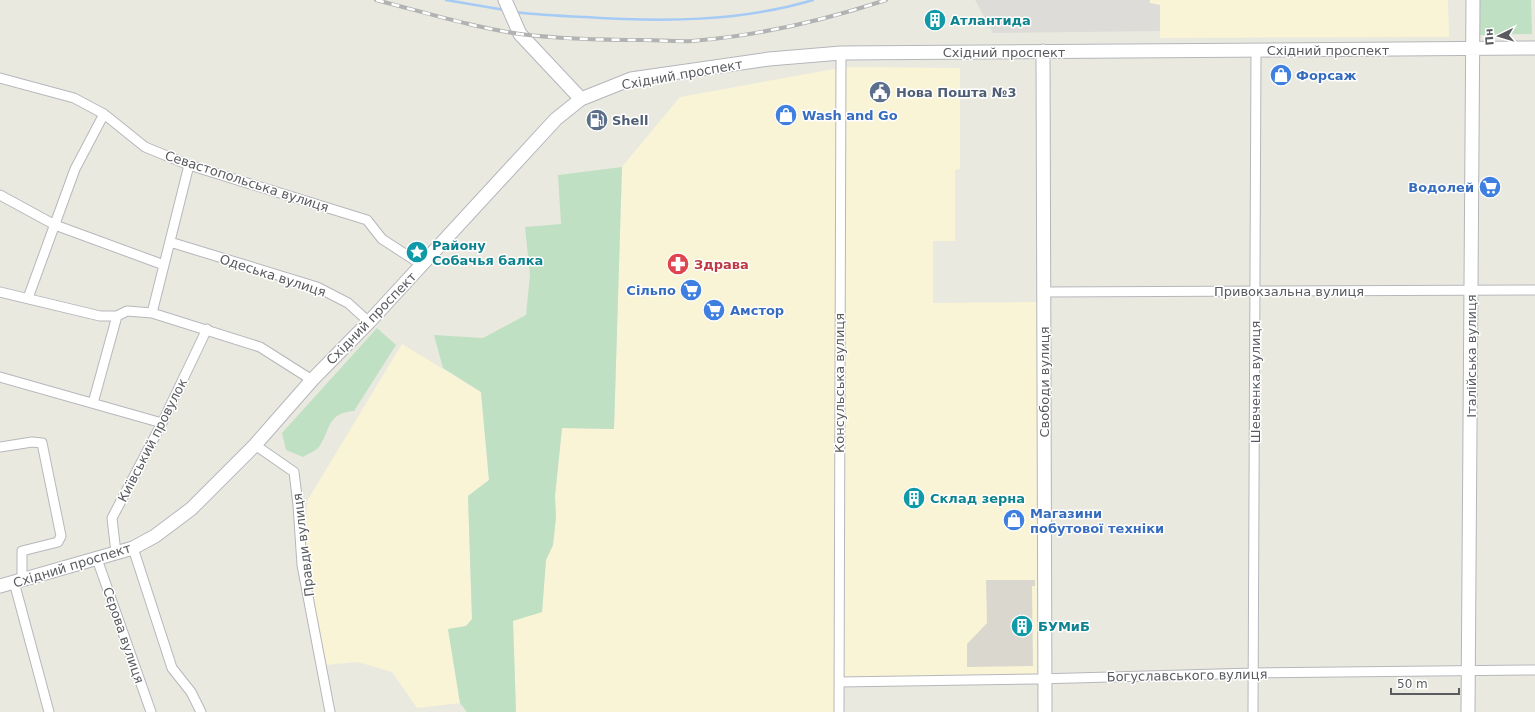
<svg xmlns="http://www.w3.org/2000/svg" width="1535" height="712" font-family="'DejaVu Sans',sans-serif">
<style>
.commercial{fill:#f9f4d6}
.industrial{fill:#dedcd8}
.education{fill:#dad8ce}
.green{fill:#bfe0c2}
.lines{fill:none;stroke-linecap:round;stroke-linejoin:round}
.stream{stroke:#a5cbf5;stroke-width:2.5}
.street-casing{stroke:#b6b7bc;stroke-width:11}
.secondary-casing{stroke:#b4b6bb;stroke-width:15}
.street{stroke:#fff;stroke-width:9}
.secondary{stroke:#fff;stroke-width:13}
.rail-casing{stroke:#b1b2b2;stroke-width:4}
.rail{stroke:#fff;stroke-width:2.5;stroke-dasharray:8;stroke-linecap:butt}
.labels{text-anchor:middle;stroke-width:3;stroke-linejoin:round;paint-order:stroke}
.culture-label{font-size:13px;font-weight:bold;fill:#0d838f;stroke:#fff;text-anchor:start}
.street-label{font-size:13px;fill:#595b5f;stroke:#fff}
.shop-label{font-size:13px;font-weight:bold;fill:#366cbe;stroke:#fff;text-anchor:start}
.service-label{font-size:13px;font-weight:bold;fill:#4e5e75;stroke:#fff;text-anchor:start}
.health-label{font-size:13px;font-weight:bold;fill:#be3a42;stroke:#fff;text-anchor:start}
</style>
<rect width="100%" height="100%" fill="#eae9e0"/>
<path class="commercial" d="M1150,0h298l1,37 -289,1v-33l-10,-2z
M845,67l115,1v101l-5,1v71h-22v62l104,-1 4,374 -206,3v33h-319l-3,-92 29,-8 4,-52 7,-15 3,-28 -1,-21 7,-68 52,1 8,-262 58,-70z
M402,344l79,48 8,88 -21,16 4,123 -6,7 -18,3 12,74 -43,5 -25,-36 -34,-10 -33,3 -21,-112 3,-52z"/>
<path class="industrial" d="M975,0h175v3l10,2v26l-167,2z"/>
<path class="education" d="M986,580h49v6h-3l1,80 -66,1v-23l20,-21z"/>
<path class="green" d="M1479,0h52l1,34 -53,1z
M622,167l-8,262 -52,-1 -7,68 1,21 -3,28 -7,15 -4,52 -29,9 3,91h-49l-7,-9 -12,-74 18,-3 6,-7 -4,-123 21,-16 -8,-88 -38,-24 -9,-33 49,3 43,-23 4,-40 -5,-48 36,-3 -3,-49z
M377,328l19,17 -42,66c-27,2 -23,18 -35,36 -3,4 -12,7 -16,10l-17,-7 -4,-17z"/>
<g class="lines">
<path class="stream" d="M446,0l59,10
M515,12c23,3 47,4 70,5 76,5 155,5 228,-17"/>
<g class="street-casing">
<path id="street" d="M0,78l74,20 30,16 41,33 44,18 178,55 15,19 40,26
M0,195l55,30 109,40
M170,242l147,45 31,16 21,19
M0,292l100,24h17l10,-5 25,2 108,34 52,33
M1044,292l491,-2
M28,298l47,-129 29,-55
M152,313l37,-148
M0,377l162,46
M93,403l24,-87
M255,445l39,27 4,33 4,60 28,147
M0,447l32,-5 10,1 19,93 -3,6 -36,9v29
M133,548l39,120 19,24 10,20
M116,553l-4,-35 50,-95 45,-94
M97,559l54,153
M14,582l35,130
M839,682l199,-3 216,-6 281,-3
M839,712l2,-659
M1253,712l3,-661"/>
</g>
<g class="secondary-casing">
<path id="secondary" d="M505,0l15,34 61,65
M1043,51l2,661
M0,586l133,-38 22,-12 36,-27 64,-64 57,-65 57,-58 187,-203 25,-20 50,-20 138,-20 72,-6 694,-5
M1468,712l5,-712"/>
</g>
<use href="#street" class="street"/>
<use href="#secondary" class="secondary"/>
<g class="rail-casing">
<path id="rail" d="M376,0c48,12 95,27 144,34 41,5 82,6 124,6 15,0 32,2 48,1 65,-5 133,-21 194,-41"/>
</g>
<use href="#rail" class="rail"/>
</g>
<defs>
<g id="building-disc" transform="scale(1.15)"><circle r="9.5" fill="#0f9aa8" stroke="#fff"/><path d="M-4-6H4V6H1V3H-1V6H-4ZM-2.5-4.3h1.7v1.8h-1.7ZM.8-4.3h1.7v1.8H.8ZM-2.5-1h1.7V.8h-1.7ZM.8-1h1.7V.8H.8Z" fill="#fff"/></g>
<g id="shop-disc" transform="scale(1.15)"><circle r="9.5" fill="#3f7fe0" stroke="#fff"/><path d="M-5-2.5h2.3a2.7 3.5 0 0 1 5.4 0H5L5.5 6h-11ZM-1.5-2.5h3a1.5 2.3 0 0 0-3 0Z" fill="#fff"/></g>
<g id="civic-disc" transform="scale(1.15)"><circle r="9.5" fill="#5c6f8a" stroke="#fff"/><path d="M-.6-6.5H3V-4.5H.6V-3L4-1V1h2V6H-6V1h2V-1L-.6-3ZM-1.2 2.5V6h2.4V2.5Z" fill="#fff"/></g>
<g id="fuel-disc" transform="scale(1.15)"><circle r="9.5" fill="#5c6f8a" stroke="#fff"/><path d="M-5.5-6h7V0h2V4h1.3V-2.5L3-4.5l.8-.8L6-3V5H2.5V1h-1V6h-7ZM-4.2-4.7v3.2H.2V-4.7Z" fill="#fff"/></g>
<g id="supermarket-disc" transform="scale(1.15)"><circle r="9.5" fill="#3f7fe0" stroke="#fff"/><path d="M-6-5.5h2.5l.6 2H6L4.5 2H-2.5L-4.4-4H-6ZM-1.5 3.2a1.3 1.3 0 1 0 .1 0ZM3 3.2a1.3 1.3 0 1 0 .1 0Z" fill="#fff"/></g>
<g id="sight-disc" transform="scale(1.15)"><circle r="9.5" fill="#0f9aa8" stroke="#fff"/><path d="M0-6L1.8-2.2L6-1.7L2.9 1.2L3.7 5.4L0 3.3L-3.7 5.4L-2.9 1.2L-6-1.7L-1.8-2.2Z" fill="#fff"/></g>
<g id="pharmacy-disc" transform="scale(1.15)"><circle r="9.5" fill="#e0444e" stroke="#fff"/><path d="M-2-6h4v4h4v4h-4v4h-4v-4h-4v-4h4Z" fill="#fff"/></g>
</defs>
<g fill-rule="evenodd">
<use href="#building-disc" x="935" y="20"/>
<use href="#shop-disc" x="1281" y="75"/>
<use href="#civic-disc" x="880" y="92"/>
<use href="#shop-disc" x="786" y="115"/>
<use href="#fuel-disc" x="597" y="120"/>
<use href="#supermarket-disc" x="1490" y="187"/>
<use href="#sight-disc" x="417" y="252"/>
<use href="#pharmacy-disc" x="678" y="264"/>
<use href="#supermarket-disc" x="691" y="290"/>
<use href="#supermarket-disc" x="714" y="310"/>
<use href="#building-disc" x="914" y="498"/>
<use href="#shop-disc" x="1014" y="520"/>
<use href="#building-disc" x="1022" y="626"/>
</g>
<g class="labels">
<g class="culture-label">
<text x="950" y="25">Атлантида</text>
<text x="432" y="250">Району<tspan x="432" dy="15">Собачья балка</tspan></text>
<text x="930" y="503">Склад зерна</text>
<text x="1038" y="631">БУМиБ</text>
</g>
<g class="street-label">
<text x="1328" y="55">Східний проспект</text>
<text x="1004" y="57">Східний проспект</text>
<text transform="translate(682 74) rotate(-10)" y="5">Східний проспект</text>
<text transform="translate(247 181) rotate(18)" y="5">Севастопольська вулиця</text>
<text transform="translate(273 275) rotate(18)" y="5">Одеська вулиця</text>
<text x="1289" y="296">Привокзальна вулиця</text>
<text transform="translate(371 318) rotate(-46)" y="5">Східний проспект</text>
<text transform="translate(1471 356) rotate(-90)" y="5">Італійська вулиця</text>
<text transform="translate(1044 382) rotate(-90)" y="5">Свободи вулиця</text>
<text transform="translate(1255 382) rotate(-90)" y="5">Шевченка вулиця</text>
<text transform="translate(839 383) rotate(-90)" y="5">Консульська вулиця</text>
<text transform="translate(152 440) rotate(-63)" y="5">Київський провулок</text>
<text transform="translate(303 545) rotate(-97)" y="5">Правди вулиця</text>
<text transform="translate(72 565) rotate(-17)" y="5">Східний проспект</text>
<text transform="translate(124 635) rotate(71)" y="5">Сєрова вулиця</text>
<text transform="translate(1187 675) rotate(-1)" y="5">Богуславського вулиця</text>
</g>
<g class="shop-label">
<text x="1296" y="80">Форсаж</text>
<text x="802" y="120">Wash and Go</text>
<text x="1474" y="192" text-anchor="end">Водолей</text>
<text x="676" y="295" text-anchor="end">Сільпо</text>
<text x="730" y="315">Амстор</text>
<text x="1030" y="518">Магазини<tspan x="1030" dy="15">побутової техніки</tspan></text>
</g>
<g class="service-label">
<text x="896" y="97">Нова Пошта №3</text>
<text x="612" y="125">Shell</text>
</g>
<g class="health-label">
<text x="694" y="269">Здрава</text>
</g>
</g>
<g transform="translate(1499 36) rotate(265)" stroke="#ffffff" stroke-width="3" paint-order="stroke">
<path d="M0-3L7 15L0 10L-7 15Z" fill="#595b5f"/>
<text y="-6" font-size="11" font-weight="bold" text-anchor="middle" fill="#595b5f">Пн</text>
</g>
<path d="M1391 688v6h68v-6" fill="none" stroke="#595b5f" stroke-width="2"/>
<text x="1397" y="688" font-size="12" fill="#595b5f" stroke="#ffffff" stroke-width="3" paint-order="stroke">50 m</text>
</svg>
